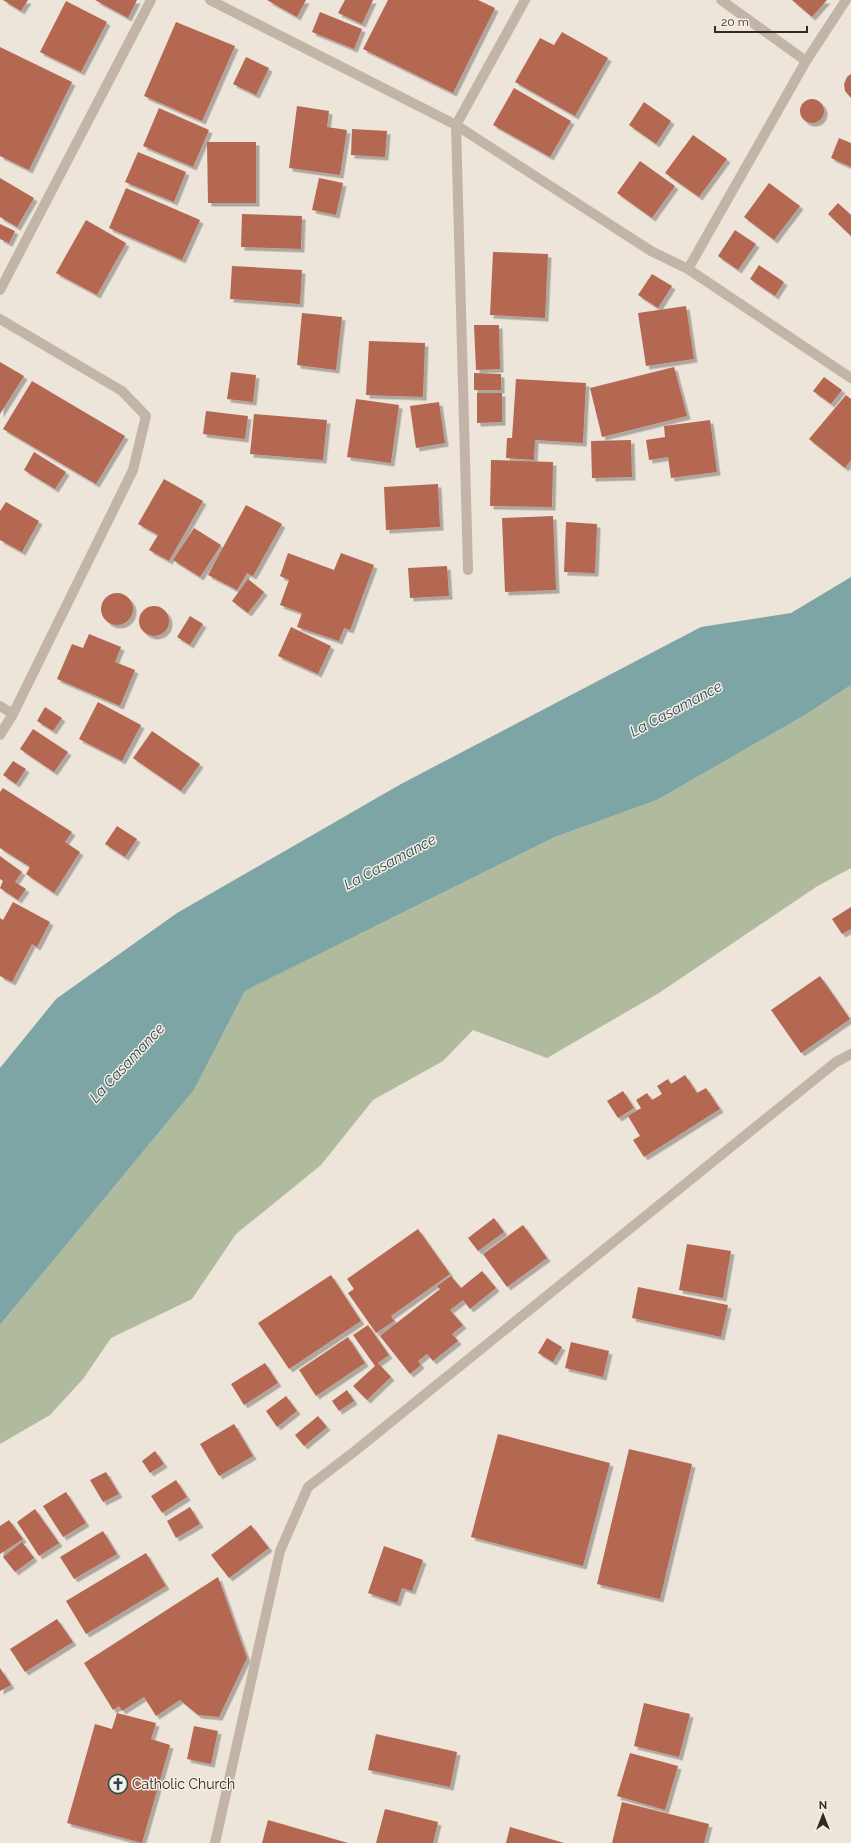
<svg xmlns="http://www.w3.org/2000/svg" width="851" height="1843" font-family="Raleway,sans-serif">
<style>
.green{fill:#b0ba9c}
.water{fill:#7da5a6}
.building{fill:#b46851;filter:url(#shadow)}
.lines{fill:none;stroke-linecap:round;stroke-linejoin:round}
.minor{stroke:#c3b4a8;stroke-width:10}
.labels{text-anchor:middle;stroke-width:3;stroke-linejoin:round;paint-order:stroke}
.poi-label{font-size:14px;fill:#312a27;stroke:#f6eee5;text-anchor:start}
.water-label{font-size:15px;font-style:italic;fill:#234a4d;stroke:#f6eee5}
</style>
<defs>
<filter id="shadow"><feDropShadow dx="3.5" dy="3.5" stdDeviation="0" flood-color="#0004"/></filter>
</defs>
<rect width="100%" height="100%" fill="#ede4da"/>
<path class="green" d="M851,685v183l-35,19 -157,106 -112,65 -74,-28 -30,31 -70,39 -52,65 -85,69 -44,65 -81,39 -28,41 -33,36 -50,29v-119l194,-235 51,-99 310,-154 102,-37 148,-85z"/>
<path class="water" d="M851,577v108l-46,30 -148,85 -102,37 -310,154 -51,99 -194,235v-257l56,-69 121,-86 224,-129 300,-157 90,-14z"/>
<path class="building" d="M3,0h25l-7,11z
M95,0h42l-9,18z
M267,0h39l-9,17z
M345,0h28l-11,24 -24,-11z
M388,0h90l17,8 -42,85 -90,-44z
M792,0h35l-15,17z
M66,1l41,21 -26,50 -41,-20z
M320,12l42,17 -8,20 -42,-17z
M176,22l59,24 -33,75 -58,-25z
M562,32l46,26 -33,58 -60,-34 25,-44 14,7z
M0,47l72,35 -43,88 -29,-14z
M246,57l23,11 -13,27 -23,-11z
M851,74v24l-6,-7 -1,-7 3,-7z
M514,88l57,33 -21,36 -57,-32z
M800 111a12 12 0 1 1 24 0a12 12 0 1 1-24 0Z
M644,102l27,19 -15,23 -27,-19z
M297,106l32,5 -2,16 20,3 -7,45 -51,-7z
M159,108l50,22 -16,37 -50,-21z
M352,129l35,2 -2,26 -34,-2z
M693,135l34,24 -28,38 -34,-24z
M839,138l12,5v24l-20,-9z
M207,142h49v61h-48z
M138,152l48,20 -12,30 -49,-20z
M640,161l35,25 -23,32 -35,-25z
M0,178l34,20 -17,29 -17,-10z
M319,178l24,5 -7,32 -24,-5z
M769,183l31,23 -26,34 -30,-23z
M126,188l74,32 -18,40 -73,-32z
M838,203l13,12v21l-23,-22z
M242,214l60,2 -1,33 -60,-2z
M86,220l40,23 -29,52 -41,-22z
M0,224l15,7 -6,12 -9,-4z
M735,230l21,14 -18,26 -20,-14z
M493,252l55,2 -3,64 -55,-3z
M759,265l25,17 -9,14 -25,-17z
M232,266l70,4 -2,34 -70,-5z
M652,274l20,12 -14,22 -20,-13z
M686,306l8,53 -48,7 -8,-53z
M302,313l40,4 -6,53 -39,-5z
M474,325h25l1,44 -24,1z
M369,341l56,2 -2,54 -57,-2z
M0,362l24,14 -24,38z
M674,367l13,49 -85,21 -12,-49z
M231,372l25,3 -3,27 -26,-3z
M474,373l27,1v16h-27z
M824,377l18,13 -11,14 -18,-13z
M516,379l70,4 -3,60 -48,-3 -1,20 -28,-2 1,-20h5z
M32,381l93,55 -29,48 -93,-55z
M477,393h25v29l-25,1z
M846,395l5,4v61l-6,8 -36,-29z
M356,399l43,6 -8,58 -44,-6z
M439,402l6,41 -29,5 -6,-42z
M206,411l42,5 -3,23 -42,-5z
M254,414l73,6 -4,40 -73,-6z
M710,420l7,52 -46,6 -3,-21 -19,3 -3,-20 19,-3 -1,-11z
M631,440l1,37 -40,1 -1,-37z
M34,452l32,20 -11,17 -31,-19z
M491,460l62,2 -1,45 -62,-1z
M164,479l39,22 -34,60 -20,-11 9,-15 -20,-11z
M438,484l2,43 -54,3 -2,-43z
M6,502l33,19 -17,31 -22,-12v-29z
M246,505l36,19 -29,52 -6,-3 -10,17 -29,-15z
M553,516l3,74 -51,2 -3,-74z
M566,522l31,2 -2,49 -31,-1z
M194,528l27,17 -21,32 -27,-17z
M288,553l46,17 7,-17 33,12 -24,65 -6,-2 -5,13 -42,-14 5,-14 -22,-8 9,-25 -9,-4z
M447,566l2,30 -39,2 -2,-30z
M248,579l16,13 -16,21 -16,-12z
M101 609a16 16 0 1 1 32 0a16 16 0 1 1-32 0Z
M139 621a15 15 0 1 1 30 0a15 15 0 1 1-30 0Z
M190,616l13,8 -13,21 -13,-8z
M291,627l40,19 -13,28 -40,-18z
M89,634l32,13 -6,15 20,8 -15,36 -63,-27 15,-35 11,4z
M98,702l43,23 -19,36 -43,-22z
M45,707l17,11 -9,13 -16,-10z
M33,729l35,23 -14,20 -34,-23z
M152,731l48,33 -19,27 -48,-33z
M13,761l13,8 -10,15 -13,-9z
M3,788l69,44 -7,10 15,10 -26,41 -28,-19 4,-7 -30,-19v-56z
M117,826l20,13 -12,18 -20,-13z
M0,856l22,16 -7,10 11,7 -8,11 -18,-12 3,-7 -3,-2z
M13,902l37,20 -13,25 -5,-3 -20,38 -12,-6v-58l3,2z
M851,907v22l-9,5 -10,-15z
M820,976l30,43 -49,34 -30,-43z
M685,1075l12,18 9,-5 14,21 -76,48 -11,-17 7,-4 -12,-20 13,-8 -5,-8 11,-7 5,7 10,-6 -5,-8 11,-7 3,5z
M623,1091l11,17 -16,10 -11,-17z
M494,1218l10,14 -26,19 -10,-13z
M523,1225l24,33 -40,29 -24,-33z
M418,1229l32,45 -59,42 3,5 -18,12 -28,-40 6,-4 -7,-10z
M687,1244l44,7 -8,47 -44,-8z
M482,1271l14,17 -26,21 -7,-9 -13,10 13,15 -11,9 6,7 -25,20 -6,-7 -9,7 3,4 -11,9 -30,-38 60,-47 -3,-3 14,-10 10,12z
M331,1275l30,46 -72,48 -31,-46z
M638,1287l90,18 -7,32 -89,-19z
M368,1325l21,30 -11,8 13,14 -24,23 -14,-14 22,-20 -22,-31z
M348,1337l17,26 -49,33 -17,-26z
M547,1338l15,9 -9,15 -15,-9z
M571,1342l38,9 -6,26 -38,-9z
M265,1363l13,20 -34,22 -13,-21z
M347,1390l7,11 -15,10 -7,-10z
M286,1396l11,15 -20,16 -11,-16z
M318,1416l9,11 -23,19 -9,-11z
M234,1424l19,32 -34,20 -19,-32z
M498,1434l112,29 -27,103 -112,-29z
M629,1449l63,15 -32,135 -63,-15z
M155,1451l9,13 -14,9 -8,-12z
M106,1472l13,22 -16,8 -13,-22z
M176,1480l11,17 -25,16 -11,-17z
M66,1492l20,31 -23,14 -20,-31z
M190,1507l10,17 -24,14 -9,-17z
M35,1509l24,34 -20,13 -22,-34z
M9,1520l14,19 -23,15v-28z
M251,1525l18,23 -40,30 -18,-23z
M103,1531l14,23 -43,25 -14,-22z
M22,1542l12,16 -19,14 -12,-15z
M384,1546l39,14 -11,31 -10,-3 -5,15 -29,-10z
M146,1553l20,33 -80,48 -20,-33z
M218,1577l29,81 -28,59 -21,-2 -18,-15 -24,16 -12,-19 -22,14 -3,-5 -6,4 -29,-47z
M57,1619l16,23 -48,30 -15,-23z
M0,1668l11,17 -11,6z
M644,1703l46,11 -11,43 -45,-11z
M117,1713l39,10 -5,16 19,6 -28,98 -75,-20 28,-99 17,5z
M194,1726l24,5 -7,33 -24,-5z
M376,1734l81,18 -7,35 -82,-17z
M630,1753l48,13 -13,44 -48,-14z
M622,1802l87,22 -5,19h-92z
M385,1809l53,13 -5,21h-57z
M268,1820l80,23h-86z
M510,1827l54,16h-58z"/>
<g class="lines">
<path class="minor" d="M210,0l246,125 195,126 37,18 118,-208 40,-61
M721,0l85,61
M688,269l163,109
M0,290l151,-290
M0,319l122,72 24,25 -13,54 -120,244 -13,21
M468,570l-12,-445 69,-125
M0,706l13,8
M215,1843l65,-292 28,-64 47,-36 481,-389 15,-8"/>
</g>
<defs>
<g id="church-ring" transform="scale(1)"><circle r="9.5" fill="#f6eee5" stroke="#234a4d" stroke-width="1.5"/><path d="M-1.2-6h2.4v3.5h3.3v2.4h-3.3V6h-2.4V-.1h-3.3v-2.4h3.3Z" fill="#234a4d"/></g>
</defs>
<g fill-rule="evenodd">
<use href="#church-ring" x="118" y="1784"/>
</g>
<g class="labels">
<g class="poi-label">
<text x="132" y="1789">Catholic Church</text>
</g>
<g class="water-label">
<text transform="translate(676 709) rotate(-28)" y="5">La Casamance</text>
<text transform="translate(390 862) rotate(-28)" y="5">La Casamance</text>
<text transform="translate(127 1063) rotate(-47)" y="5">La Casamance</text>
</g>
</g>
<g transform="translate(823 1815)" stroke="#f6eee5" stroke-width="3" paint-order="stroke">
<path d="M0-3L7 15L0 10L-7 15Z" fill="#312a27"/>
<text y="-6" font-size="11" font-weight="bold" text-anchor="middle" fill="#312a27">N</text>
</g>
<path d="M715 26v6h92v-6" fill="none" stroke="#312a27" stroke-width="2"/>
<text x="721" y="26" font-size="12" fill="#312a27" stroke="#f6eee5" stroke-width="3" paint-order="stroke">20 m</text>
</svg>
